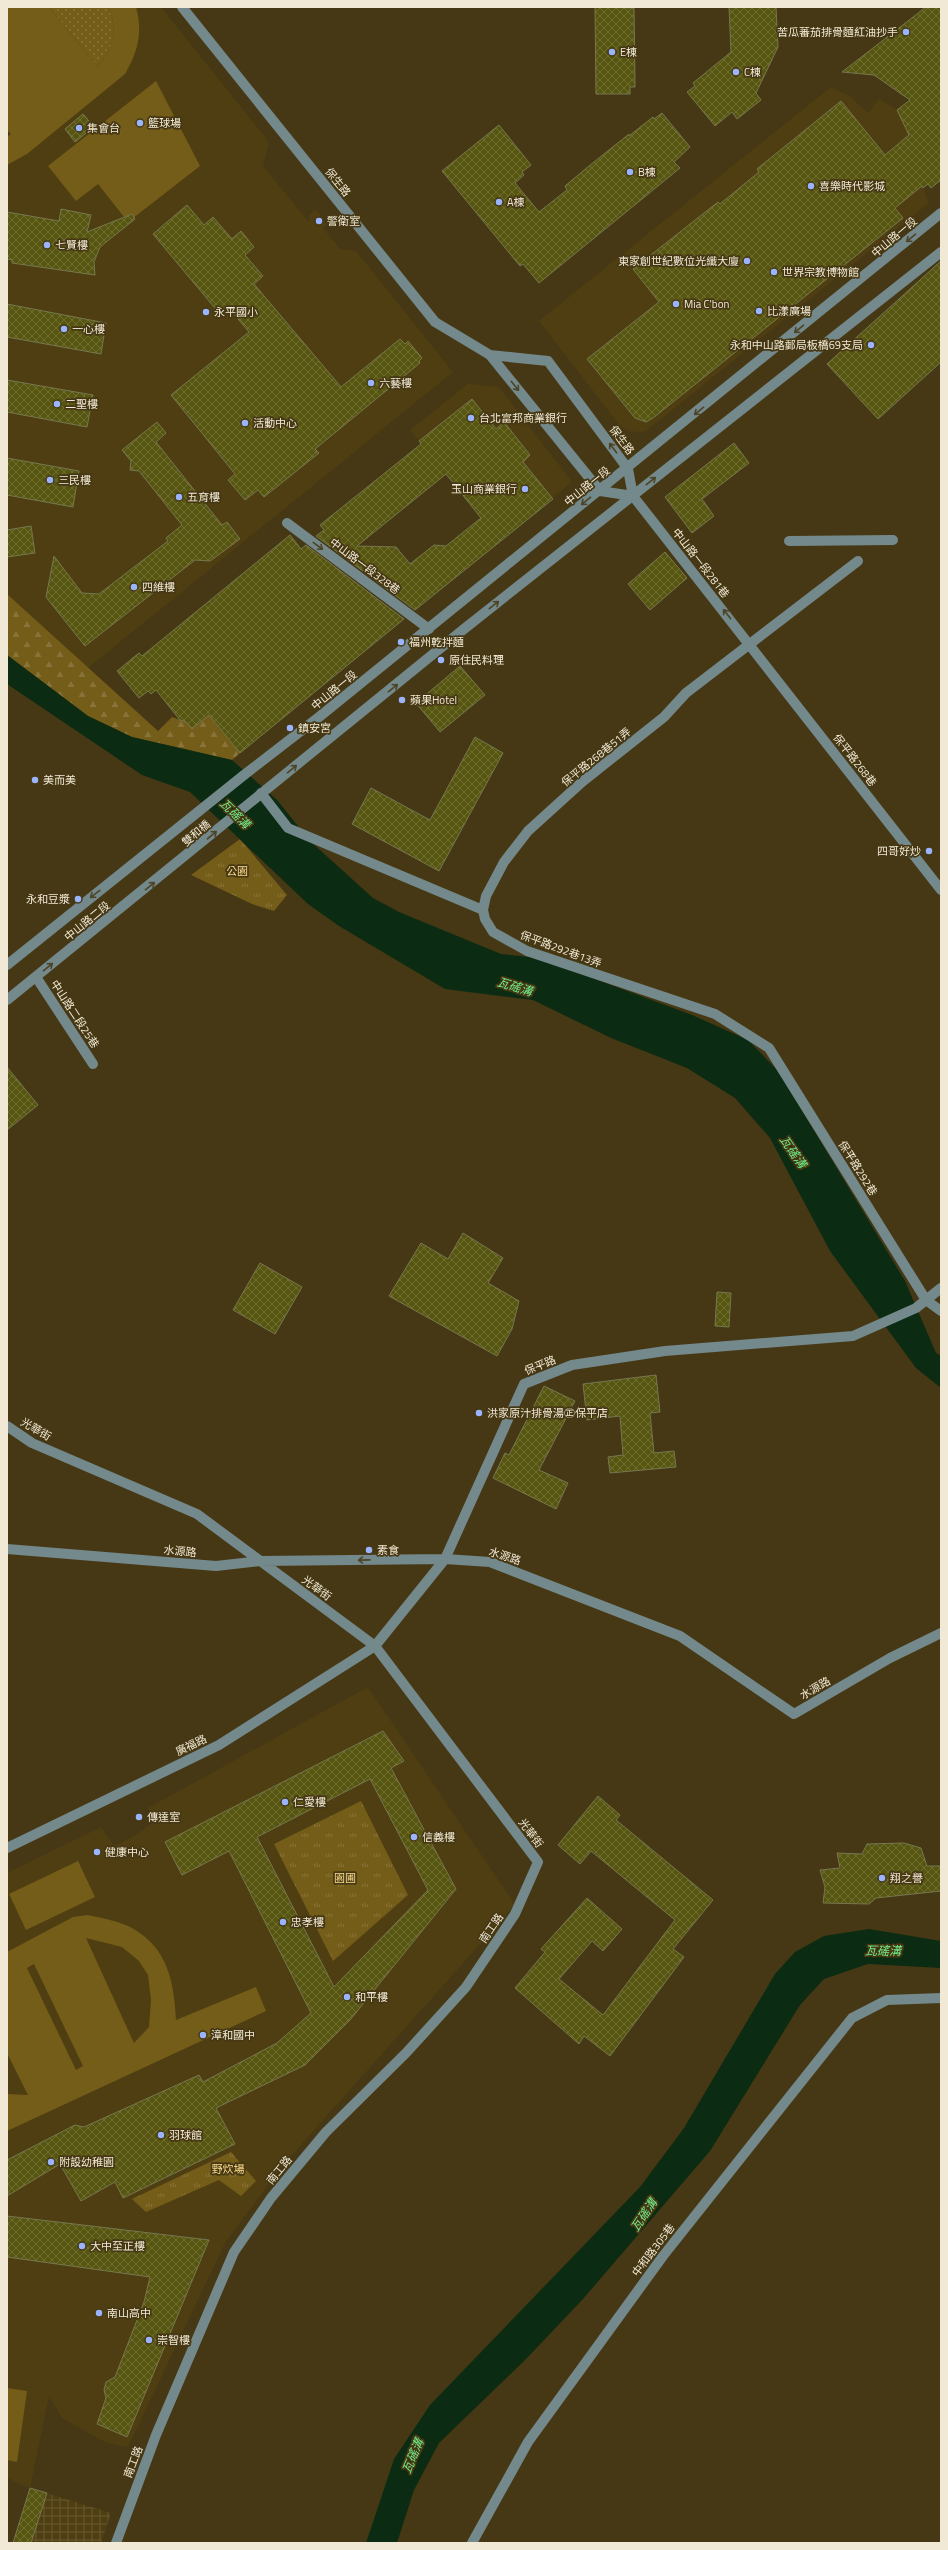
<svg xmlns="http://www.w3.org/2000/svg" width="948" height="2550" font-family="'Titillium Web','Noto Sans TC',sans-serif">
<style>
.built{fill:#4f3e11}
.industrial{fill:url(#industrial-grid)}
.grass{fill:url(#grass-dots)}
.forest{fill:url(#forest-firs)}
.park{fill:url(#park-tufts)}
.pitch{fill:#745c19;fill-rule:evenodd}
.water{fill:#0c2b13}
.building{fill:url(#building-cross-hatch);stroke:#767750;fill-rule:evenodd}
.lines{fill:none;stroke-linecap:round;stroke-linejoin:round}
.minor{stroke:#74898c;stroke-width:10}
.oneway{stroke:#4d4426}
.poi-dot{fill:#9bb5fd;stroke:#463814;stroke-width:1.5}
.labels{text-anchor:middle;stroke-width:3.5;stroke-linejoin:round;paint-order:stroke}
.poi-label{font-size:11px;fill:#f1e9d5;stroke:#463814;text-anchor:start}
.street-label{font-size:11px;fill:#f1e9d5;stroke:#463814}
.park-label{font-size:11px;fill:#fcdc8c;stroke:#463814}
.water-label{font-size:12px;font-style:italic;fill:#70ec8b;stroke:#463814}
</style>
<defs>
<pattern id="industrial-grid" width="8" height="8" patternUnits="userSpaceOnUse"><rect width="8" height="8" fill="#4f3e11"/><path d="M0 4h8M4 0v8" fill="none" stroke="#695a33"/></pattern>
<pattern id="grass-dots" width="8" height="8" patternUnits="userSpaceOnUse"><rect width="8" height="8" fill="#745c19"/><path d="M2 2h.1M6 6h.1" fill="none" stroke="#88733a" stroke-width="1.8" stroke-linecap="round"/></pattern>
<pattern id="forest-firs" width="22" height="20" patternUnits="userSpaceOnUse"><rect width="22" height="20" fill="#745c19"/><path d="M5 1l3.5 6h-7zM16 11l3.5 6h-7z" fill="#88733a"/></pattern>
<pattern id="park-tufts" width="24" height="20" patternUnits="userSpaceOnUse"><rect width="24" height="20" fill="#745c19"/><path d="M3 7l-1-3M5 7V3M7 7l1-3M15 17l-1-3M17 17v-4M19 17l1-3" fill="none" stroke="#88733a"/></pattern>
<pattern id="building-cross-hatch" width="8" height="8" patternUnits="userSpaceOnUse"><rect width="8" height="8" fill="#575611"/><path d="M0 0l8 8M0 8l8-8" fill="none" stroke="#706e33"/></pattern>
</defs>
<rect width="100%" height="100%" fill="#463814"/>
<path class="built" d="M7,7h154l108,135 -6,24 45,55 2,-2 -2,-3 8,-7 11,15 -4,4 17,21 16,2 97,121 -365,296 -81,-74z
M831,87l20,10 17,16 11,-14 18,11 11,22 4,-3 4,40 13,34 -283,228 -14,1 -11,-5 -82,-106z
M468,384l31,3 73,95 -72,59 -90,-111z
M368,1687l147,218 -233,261 -57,77 -97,204 -21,-4 -45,-25 -13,-22 -19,92 -23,-10v-605l94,-46 13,19 18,-9 22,-15 -6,-14z"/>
<path class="industrial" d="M30,2488l81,25 -10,30h-88z"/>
<path class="grass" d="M49,7h59c11,23 6,42 -11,59z"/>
<path class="forest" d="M7,594l151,137 14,-14 14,5 28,-11 1,12 25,30 -8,7 -100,-23 -44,-21 -81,-61z"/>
<path class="park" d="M240,839l47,56 -13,16 -22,-7 -61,-29z
M361,1801l47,94 -75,66 -59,-117z
M231,2152l25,29 -15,15 -22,-16 -73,32 -14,-13z"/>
<path class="pitch" d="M7,7h42l48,59c17,-17 22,-37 11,-59h28c7,25 2,45 -11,67l-98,80 -20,11v-28l4,-3 -4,-4z
M156,81l44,85 -72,56 -30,-38 -22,17 -28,-35z
M78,1861l17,36 -69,33 -17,-36z
M88,1915c13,3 31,6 44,13 36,20 42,54 44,92l80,-33 10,24 -259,120v-37l21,1 -21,-42v-101l66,-35zM86,1938l36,9 17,14 9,14 3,25 -2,27 -15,16zM34,1964l49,102 -7,4 -49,-102z
M7,2388l20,3 -10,71 -10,-2z"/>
<path class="water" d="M7,655l81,61 44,21 100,23 45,40 33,41 63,57 26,14 102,42 37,4 154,57 56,25 30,31 127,210 31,72 5,3v32l-25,-20 -86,-117 -60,-113 -35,-40 -48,-30 -76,-30 -78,-38 -88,-11 -106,-63 -31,-22 -118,-112 -48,-17 -135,-91z
M869,1929l72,12v27l-73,-4 -44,15 -24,26 -90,146 -127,148 -57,60 -87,84 -25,47 -17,53h-31l28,-84 36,-54 210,-218 44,-59 91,-154 20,-22 29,-16z"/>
<path class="building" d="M595,7l39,1 1,79h-5v7h-34z
M729,7h47l2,40 -22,46 5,7 -24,19 -5,-7 -17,14 -28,-34 8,-6 -2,-3 38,-31z
M926,7h15v173l-10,8 -3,-4 -5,4 -1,-2 -27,22 8,10 -250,200 -7,4 -11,-4 -48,-59 72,-57 -26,-33 85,-67 2,2 39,-32 -2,-3 84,-68 44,54 24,-20 -12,-25 13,-10 -36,-25 -32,-3z
M662,113l28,34 -16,15 6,6 -141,115 -16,-19 -3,2 -78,-95 57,-46 32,40 -9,7 2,3 -9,8 24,29 28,-22 -2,-4 24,-20 40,-32v2l24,-19 1,2z
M83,114l11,13 -19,15 -10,-13z
M187,205l17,20 9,-8 19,22 9,-8 13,16 -9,8 18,21 -9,8 87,103 59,-48 5,5 3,-3 14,17 -3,3 1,2 -105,86 4,4 -55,44 -6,-7 -13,10 -17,-20 7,-6 -64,-79 78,-63 -22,-26 -8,7 -66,-79z
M61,209l30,6 -4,17 45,-18 3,5 -35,28 -6,15 1,13 -83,-12v-3l-5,-1v-47l52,9z
M941,261v101l-63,57 -51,-55z
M7,304l99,19 -5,31 -94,-17z
M7,380l86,15 -6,32 -80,-15z
M472,399l24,30 8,-7 26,33 -7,7 30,37 -138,111 -99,-74 8,-6 -4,-5 101,-81 -2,-3zM446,474l35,44 -35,28 -12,-1 -24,19 -14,-17 -39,-1z
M157,422l9,11 -10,9 66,83 5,-3 13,17 -30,22 -15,-1 -110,86 -39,-49 8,-41 28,37 17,1 69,-53 -2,-3 16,-13 -43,-54 -9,-1 1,-9 -9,-11z
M734,443l15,20 -47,36 12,17 -22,17 -27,-36z
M7,458l72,13 -6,36 -66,-12z
M31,526l4,27 -28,4v-27z
M290,535l11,14 5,-4 98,74 -164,134 -31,-38 -17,14 -6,-7 -6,-2 -24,-30 -5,4 -3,-3 -9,7 -22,-27 22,-18 3,3z
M665,552l22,26 -37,32 -22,-26z
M460,666l25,29 -45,37 -24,-29z
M475,737l28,16 -64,118 -87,-47 19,-36 59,32z
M7,1067l31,38 -31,25z
M463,1233l40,25 -15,25 31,18 -7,28 -15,27 -108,-60 32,-53 27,16z
M260,1263l42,24 -27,47 -42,-24z
M717,1292l14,1 -2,34 -14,-1z
M656,1375l4,37 -10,1 4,40 20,-2 2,16 -66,6 -2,-16 15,-2 -3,-39 -33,4 -4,-36z
M544,1386l31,15 -36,69 29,13 -12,26 -63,-31 12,-25 4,2z
M383,1731l21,30 -13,7 65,121 -106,131 -45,45 -89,43 19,36 -112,54 -8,-16 -34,19 -21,-37 -53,32v-36l68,-35 9,2 115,-52 4,7 74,-39 34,-30 -82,-162 -47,24 -17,-33zM370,1779l58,111 -94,97 -77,-150z
M598,1796l22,19 -4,5 97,80 -40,49 11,8 -74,99 -26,-20 -5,8 -64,-56 30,-36 -4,-3 46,-51 35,31 -19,22 -11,-10 -33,38 44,36 72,-95 -84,-69 -11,13 -22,-19z
M904,1843l17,5 6,18h14v25l-65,7 -7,6 -46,-1 2,-16 -5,-17 20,-2 -3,-15 25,1 5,-10z
M7,2216l202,24 -82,197 -30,-13 9,-26 -2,-8 2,-8 9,-5 29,-75 6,-25 -143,-20z
M30,2488l17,5 -16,50h-18z"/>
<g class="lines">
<path class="minor" d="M182,7l253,315 55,33 110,136 33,5
M490,355l58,6 80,108 5,27 308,394
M287,523l142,106
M789,541l104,-1
M858,561l-172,132 -22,24 -82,65 -54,49 -24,31 -18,34 -3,14 2,9 8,13 34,19 188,63 54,34 157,252 15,11
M261,793l27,35 195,82
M7,965l237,-190 75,-58 622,-504
M36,977l57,87
M7,1000l457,-371 477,-377
M7,1426l25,17 165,71 178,132 163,216 -23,52 -49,73 -60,66 -80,79 -55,66 -37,54 -78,183 -40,108
M7,1549l209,17 44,-5 185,-2 45,3 190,74 114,78 96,-56 51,-25
M7,1848l212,-103 156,-99 70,-87 79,-175 48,-19 93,-14 188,-15 63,-28 25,-20
M472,2543l56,-101 135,-186 189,-238 35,-18 54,-2"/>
</g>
<defs><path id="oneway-shaft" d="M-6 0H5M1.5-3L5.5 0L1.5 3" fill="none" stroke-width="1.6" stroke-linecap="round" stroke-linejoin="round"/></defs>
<g class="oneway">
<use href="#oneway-shaft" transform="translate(911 238) rotate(140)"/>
<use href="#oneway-shaft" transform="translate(799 329) rotate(141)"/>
<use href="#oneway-shaft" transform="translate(515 386) rotate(51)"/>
<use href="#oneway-shaft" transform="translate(699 411) rotate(141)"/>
<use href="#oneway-shaft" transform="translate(613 448) rotate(-127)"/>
<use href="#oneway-shaft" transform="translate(651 481) rotate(-38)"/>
<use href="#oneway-shaft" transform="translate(586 501) rotate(141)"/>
<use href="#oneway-shaft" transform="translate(318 546) rotate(37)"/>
<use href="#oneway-shaft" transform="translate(494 605) rotate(-38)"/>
<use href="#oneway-shaft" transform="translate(727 614) rotate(-128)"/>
<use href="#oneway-shaft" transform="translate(393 688) rotate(-39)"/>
<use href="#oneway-shaft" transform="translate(292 769) rotate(-39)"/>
<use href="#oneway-shaft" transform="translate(212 835) rotate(-40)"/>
<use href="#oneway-shaft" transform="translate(150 886) rotate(-39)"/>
<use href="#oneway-shaft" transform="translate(95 894) rotate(142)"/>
<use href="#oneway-shaft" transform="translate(48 967) rotate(-39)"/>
<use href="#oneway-shaft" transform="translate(364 1560) rotate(179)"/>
</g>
<g class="poi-dot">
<circle cx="906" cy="32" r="4"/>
<circle cx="612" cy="52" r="4"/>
<circle cx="736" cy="72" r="4"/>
<circle cx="140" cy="123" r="4"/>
<circle cx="79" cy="128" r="4"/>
<circle cx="630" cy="172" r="4"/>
<circle cx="811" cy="186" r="4"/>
<circle cx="499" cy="202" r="4"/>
<circle cx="319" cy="221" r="4"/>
<circle cx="47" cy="245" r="4"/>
<circle cx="747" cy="261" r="4"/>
<circle cx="774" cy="272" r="4"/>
<circle cx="676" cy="304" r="4"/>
<circle cx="759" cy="311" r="4"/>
<circle cx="206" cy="312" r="4"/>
<circle cx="64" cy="329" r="4"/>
<circle cx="871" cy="345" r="4"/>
<circle cx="371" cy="383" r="4"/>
<circle cx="57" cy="404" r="4"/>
<circle cx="471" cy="418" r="4"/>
<circle cx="245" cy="423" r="4"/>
<circle cx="50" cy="480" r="4"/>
<circle cx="525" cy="489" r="4"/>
<circle cx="179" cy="497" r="4"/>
<circle cx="134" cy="587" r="4"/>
<circle cx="401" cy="642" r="4"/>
<circle cx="441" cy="660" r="4"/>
<circle cx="402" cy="700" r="4"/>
<circle cx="290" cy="728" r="4"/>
<circle cx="35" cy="780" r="4"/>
<circle cx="929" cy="851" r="4"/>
<circle cx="78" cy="899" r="4"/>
<circle cx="479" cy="1413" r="4"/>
<circle cx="369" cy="1550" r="4"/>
<circle cx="285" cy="1802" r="4"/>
<circle cx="139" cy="1817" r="4"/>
<circle cx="414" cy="1837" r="4"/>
<circle cx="97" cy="1852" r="4"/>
<circle cx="882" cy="1878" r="4"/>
<circle cx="283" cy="1922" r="4"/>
<circle cx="347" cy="1997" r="4"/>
<circle cx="203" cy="2035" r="4"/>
<circle cx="161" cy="2135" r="4"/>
<circle cx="51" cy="2162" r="4"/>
<circle cx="82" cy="2246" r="4"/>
<circle cx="99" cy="2313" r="4"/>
<circle cx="149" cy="2340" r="4"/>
</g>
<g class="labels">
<g class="poi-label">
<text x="898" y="36" text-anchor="end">苦瓜蕃茄排骨麵紅油抄手</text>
<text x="620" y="56">E棟</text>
<text x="744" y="76">C棟</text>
<text x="148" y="127">籃球場</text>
<text x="87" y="132">集會台</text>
<text x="638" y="176">B棟</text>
<text x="819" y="190">喜樂時代影城</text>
<text x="507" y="206">A棟</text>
<text x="327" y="225">警衛室</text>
<text x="55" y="249">七賢樓</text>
<text x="739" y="265" text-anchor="end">東家創世紀數位光纖大廈</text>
<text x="782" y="276">世界宗教博物館</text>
<text x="684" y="308">Mia C'bon</text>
<text x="767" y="315">比漾廣場</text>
<text x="214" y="316">永平國小</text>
<text x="72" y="333">一心樓</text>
<text x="863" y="349" text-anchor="end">永和中山路郵局板橋69支局</text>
<text x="379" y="387">六藝樓</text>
<text x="65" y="408">二聖樓</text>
<text x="479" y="422">台北富邦商業銀行</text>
<text x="253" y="427">活動中心</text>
<text x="58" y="484">三民樓</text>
<text x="517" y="493" text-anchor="end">玉山商業銀行</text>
<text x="187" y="501">五育樓</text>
<text x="142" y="591">四維樓</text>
<text x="409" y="646">福州乾拌麵</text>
<text x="449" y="664">原住民料理</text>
<text x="410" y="704">蘋果Hotel</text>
<text x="298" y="732">鎮安宮</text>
<text x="43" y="784">美而美</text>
<text x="921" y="855" text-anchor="end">四哥好炒</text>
<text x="70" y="903" text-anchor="end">永和豆漿</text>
<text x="487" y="1417">洪家原汁排骨湯㊣保平店</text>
<text x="377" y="1554">素食</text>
<text x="293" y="1806">仁愛樓</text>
<text x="147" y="1821">傳達室</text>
<text x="422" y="1841">信義樓</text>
<text x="105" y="1856">健康中心</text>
<text x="890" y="1882">翔之譽</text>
<text x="291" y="1926">忠孝樓</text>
<text x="355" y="2001">和平樓</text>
<text x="211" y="2039">漳和國中</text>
<text x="169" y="2139">羽球館</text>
<text x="59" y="2166">附設幼稚園</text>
<text x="90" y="2250">大中至正樓</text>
<text x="107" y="2317">南山高中</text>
<text x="157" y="2344">崇智樓</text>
</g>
<g class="street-label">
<text transform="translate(338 182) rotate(51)" y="4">保生路</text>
<text transform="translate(894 237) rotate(-40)" y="4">中山路一段</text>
<text transform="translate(622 440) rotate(53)" y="4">保生路</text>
<text transform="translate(587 486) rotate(-39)" y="4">中山路一段</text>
<text transform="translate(701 563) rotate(52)" y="4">中山路一段281巷</text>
<text transform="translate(365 566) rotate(37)" y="4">中山路一段328巷</text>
<text transform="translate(334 690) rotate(-39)" y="4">中山路一段</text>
<text transform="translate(596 757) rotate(-39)" y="4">保平路268巷51弄</text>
<text transform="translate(855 760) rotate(52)" y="4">保平路268巷</text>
<text transform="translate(196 833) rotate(-40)" y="4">雙和橋</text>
<text transform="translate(87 921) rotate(-39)" y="4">中山路二段</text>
<text transform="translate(561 949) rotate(20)" y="4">保平路292巷13弄</text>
<text transform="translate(75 1014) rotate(57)" y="4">中山路二段25巷</text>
<text transform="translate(858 1168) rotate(58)" y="4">保平路292巷</text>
<text transform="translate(540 1365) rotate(-22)" y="4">保平路</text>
<text transform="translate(36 1429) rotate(30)" y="4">光華街</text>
<text transform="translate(180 1551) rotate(5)" y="4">水源路</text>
<text transform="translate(505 1556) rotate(18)" y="4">水源路</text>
<text transform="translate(317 1588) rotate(36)" y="4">光華街</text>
<text transform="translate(815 1688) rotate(-30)" y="4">水源路</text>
<text transform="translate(191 1745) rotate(-26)" y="4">廣福路</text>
<text transform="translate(531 1833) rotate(53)" y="4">光華街</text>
<text transform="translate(491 1928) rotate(-56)" y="4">南工路</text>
<text transform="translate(279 2170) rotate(-51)" y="4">南工路</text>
<text transform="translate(653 2250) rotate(-53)" y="4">中和路305巷</text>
<text transform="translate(133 2462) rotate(-69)" y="4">南工路</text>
</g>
<g class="park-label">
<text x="237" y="875">公園</text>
<text x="345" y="1882">園圃</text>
<text x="228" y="2173">野炊場</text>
</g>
<g class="water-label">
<text transform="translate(235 814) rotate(44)" y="4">瓦磘溝</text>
<text transform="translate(515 987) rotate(17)" y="4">瓦磘溝</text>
<text transform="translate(793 1152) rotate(55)" y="4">瓦磘溝</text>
<text transform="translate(883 1951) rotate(1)" y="4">瓦磘溝</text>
<text transform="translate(644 2215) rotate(-56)" y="4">瓦磘溝</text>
<text transform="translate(413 2456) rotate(-67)" y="4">瓦磘溝</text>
</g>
</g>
<rect width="948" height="2550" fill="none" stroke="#f1e9d5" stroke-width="16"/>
</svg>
